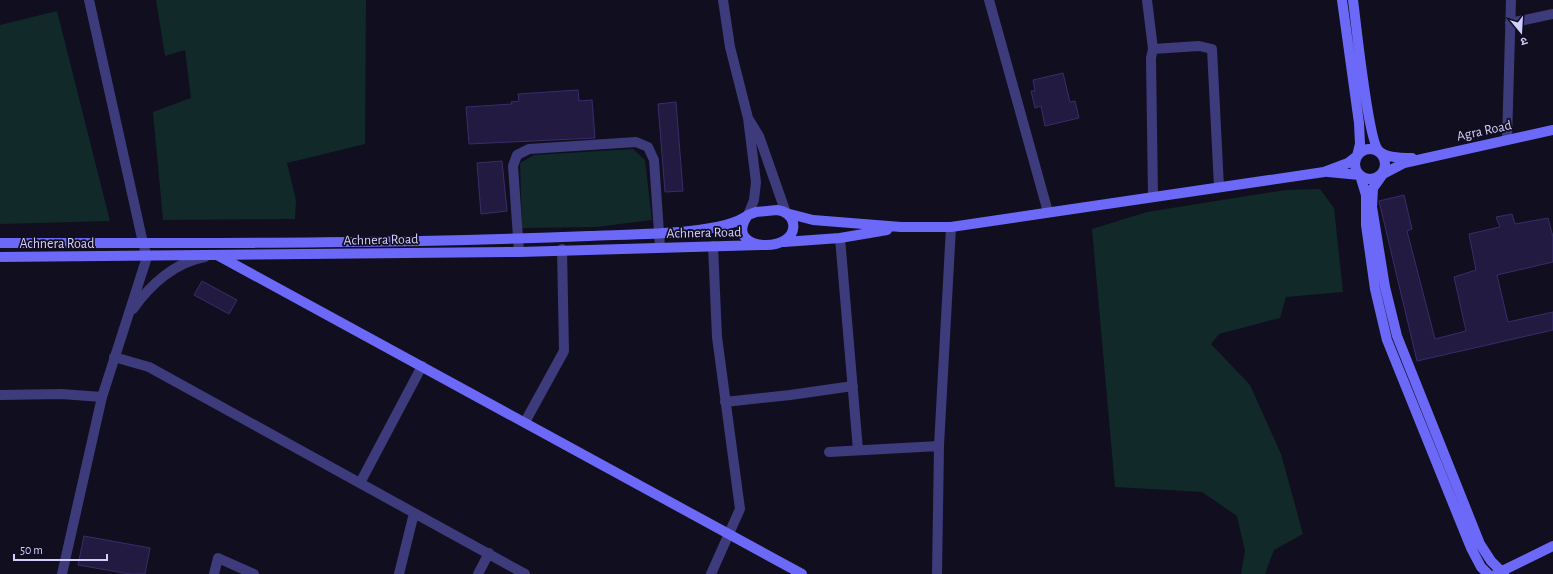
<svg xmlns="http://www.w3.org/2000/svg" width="1553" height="574" font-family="'Alegreya Sans','Noto Sans Devanagari',sans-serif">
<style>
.green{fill:#112928}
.building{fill:#221a40;stroke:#392d6b}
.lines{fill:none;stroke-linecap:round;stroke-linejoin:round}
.minor{stroke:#3d3b7c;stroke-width:10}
.tertiary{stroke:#3d3b7c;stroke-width:10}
.secondary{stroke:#6c69f9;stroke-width:10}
.labels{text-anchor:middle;stroke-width:3.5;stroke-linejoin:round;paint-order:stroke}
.street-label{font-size:14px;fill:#d3cefd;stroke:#110e1f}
</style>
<rect width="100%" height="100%" fill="#110e1f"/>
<path class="green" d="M156,0h210l-1,144 -78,19 9,37 -1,19 -132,1 -10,-108 38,-14 -6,-48 -20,6z
M57,11l53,210 -110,3v-199z
M633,149l12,11 7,60 -56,7 -74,1 -2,-65 14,-8z
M1320,189l14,19 9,84 -57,5 -6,21 -61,16 -8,10 39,41 31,69 22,80 -29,16 -9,24h-24l4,-23 -8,-35 -35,-24 -87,-5 -23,-258 55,-17 138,-22z"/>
<path class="building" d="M1063,73l7,29 5,-1 4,17 -34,8 -4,-20 -6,2 -4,-17h4l-2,-11z
M578,90l1,11 13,-1 3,38 -126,6 -3,-37 46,-3 -1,-2 8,-1 -1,-7z
M676,102l7,89 -18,1 -7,-88z
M502,161l5,50 -26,3 -4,-51z
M1404,195l8,34 -5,2 28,108 31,-8 -12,-54 22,-7 -7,-36 31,-7 -4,-10 16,-3 3,10 33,-6 5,19v25l-56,13 11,47 45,-10v18l-136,31 -38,-160z
M202,281l35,19 -8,14 -35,-19z
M84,536l66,12 -5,26h-15l-52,-9z"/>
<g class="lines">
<path class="minor" d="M89,0l54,243
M989,0l59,212
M1147,0l6,49 -2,9 2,139
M1510,23l43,-9
M1153,49l46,-3 13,3 7,138
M1507,140l4,-140
M840,238l18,212
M519,252l-6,-86 4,-11 12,-6 107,-7 12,5 6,13 6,87
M114,357l35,10 376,207
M0,395l61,-1 41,3
M725,402l65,-7 63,-9
M525,422l39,-71 -2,-102
M829,452l110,-6
M360,483l62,-117
M214,574l4,-16 36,16
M399,574l15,-61
M478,574l11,-21
M711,574l29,-65 -23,-172 -4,-91
M937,574l2,-128 12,-219"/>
<path class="tertiary" d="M723,0l7,47 18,71
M748,215l6,-15 2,-18 -8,-64 11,18 27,77
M133,309c17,-24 42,-47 72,-52
M62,574l40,-177 45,-140 -4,-14"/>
<path class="secondary" d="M1353,0c3,22 15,141 26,151 7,7 24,7 33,7
M1355 164a15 15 0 1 1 30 0a15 15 0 1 1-30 0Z
M1328,172l32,3 6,20v30l9,64 12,51 84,208 10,19 7,7
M777,210c8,1 14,5 16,13 6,31 -72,30 -45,-8l8,-3z
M786,213l27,7 88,7h50l373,-55 24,-9 9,-7 3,-12 -1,-21 -17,-123
M784,242l56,-4 47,-8
M0,243c196,0 393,1 589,-7 35,-2 133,0 159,-21
M219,256l583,318
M0,257l519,-5 242,-7
M1496,574l57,-28
M1504,574l-13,-13 -11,-17 -83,-208 -12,-49 -13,-80 1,-19 10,-14 21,-11 149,-33"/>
</g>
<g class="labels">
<g class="street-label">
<text transform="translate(1484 130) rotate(-12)" y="5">Agra Road</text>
<text transform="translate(704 232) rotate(-1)" y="5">Achnera Road</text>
<text transform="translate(381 239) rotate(-1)" y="5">Achnera Road</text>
<text x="57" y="248">Achnera Road</text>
</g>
</g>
<g transform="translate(1521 32) rotate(162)" stroke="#110e1f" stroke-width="3" paint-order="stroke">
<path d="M0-3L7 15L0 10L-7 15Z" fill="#d3cefd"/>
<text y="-6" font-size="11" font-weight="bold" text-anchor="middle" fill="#d3cefd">उ</text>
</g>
<path d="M14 554v6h93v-6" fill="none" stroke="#d3cefd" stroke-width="2"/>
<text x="20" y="554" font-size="12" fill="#d3cefd" stroke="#110e1f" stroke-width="3" paint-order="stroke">50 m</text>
</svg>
